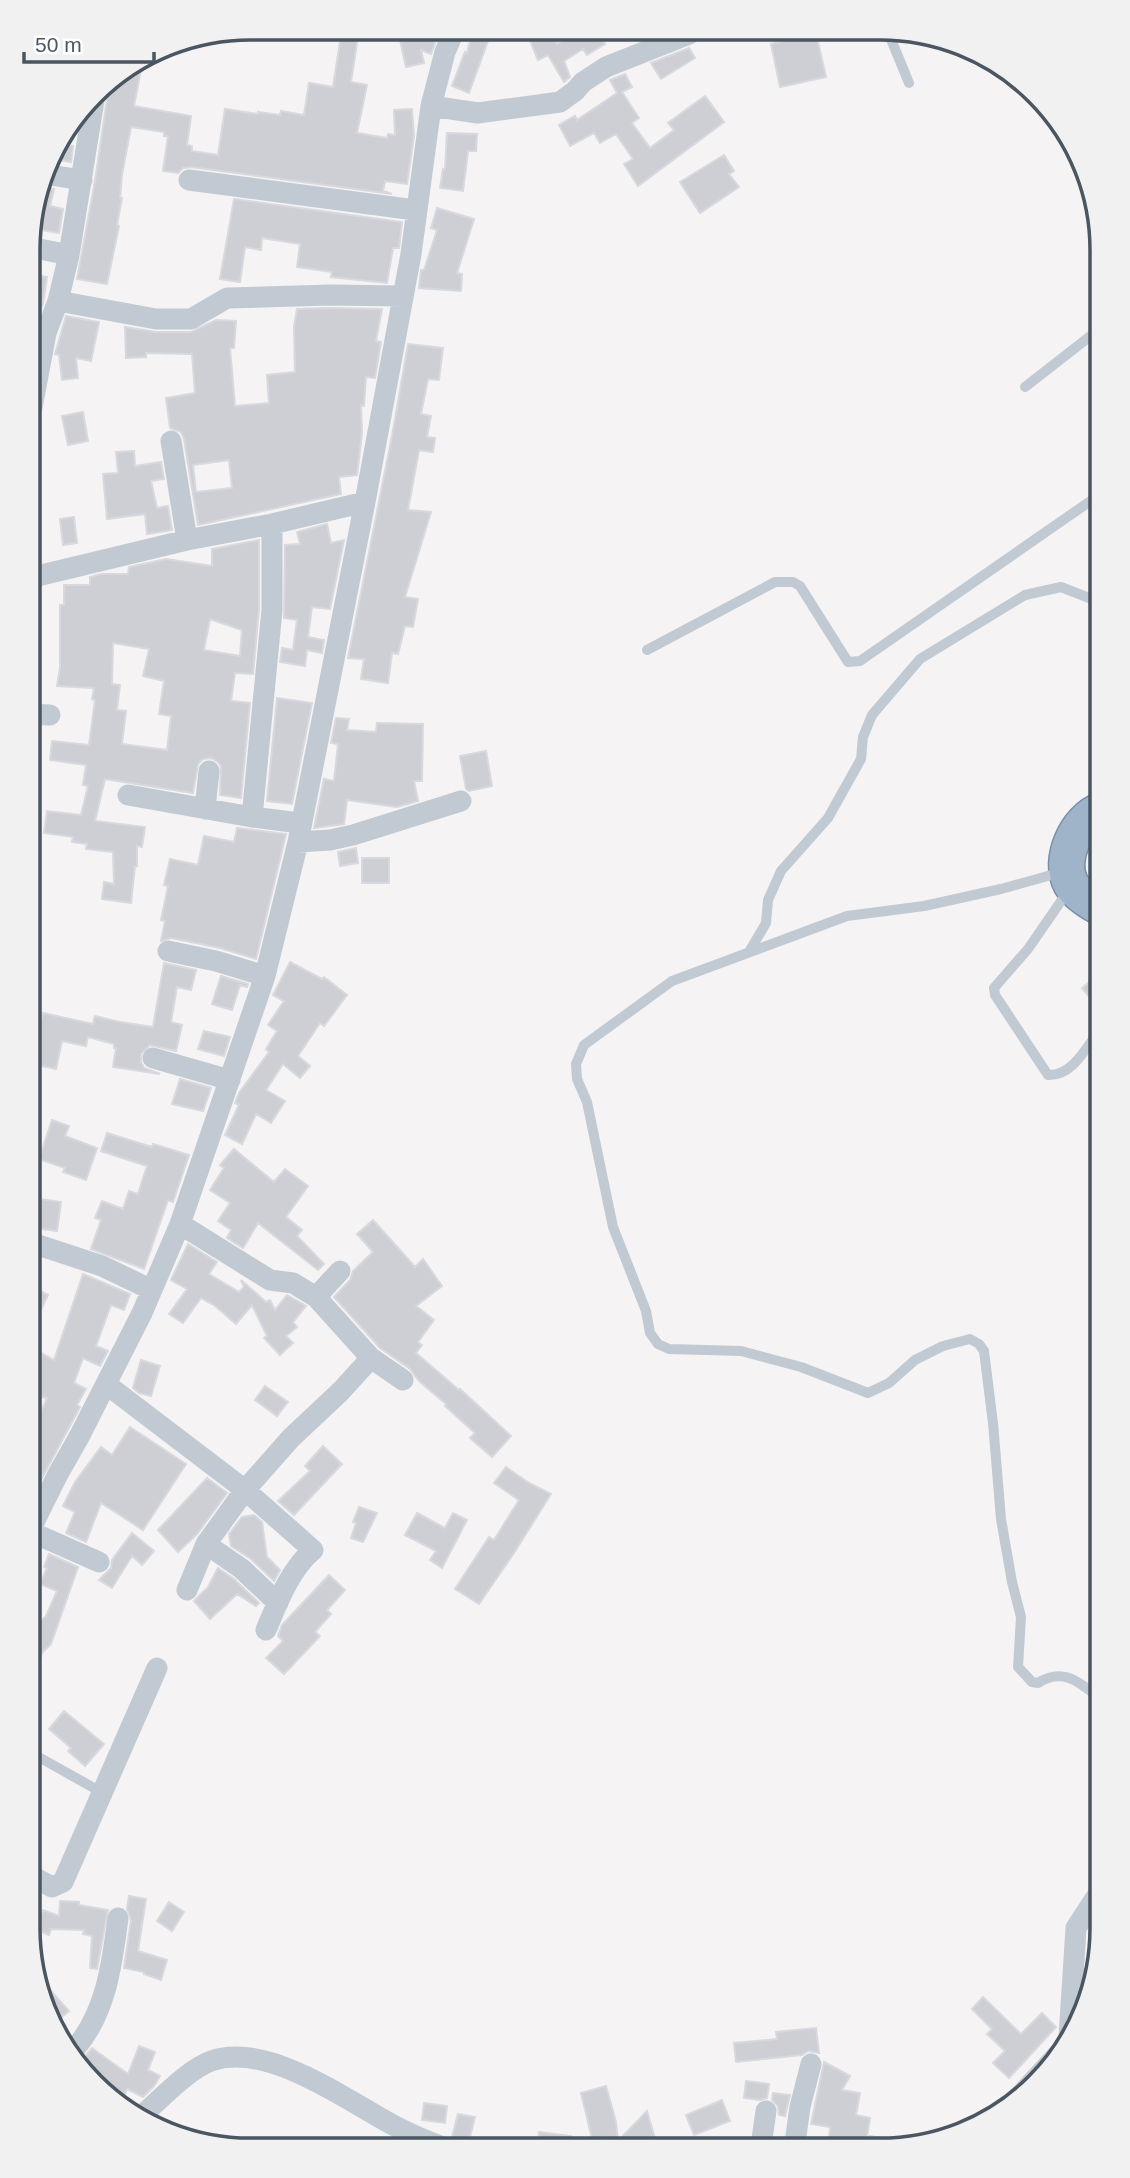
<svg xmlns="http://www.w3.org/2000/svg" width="1130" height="2178" font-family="Arial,sans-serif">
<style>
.building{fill:#cdcfd5;stroke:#d7d9de;stroke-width:2;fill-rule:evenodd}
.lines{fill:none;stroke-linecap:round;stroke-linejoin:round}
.trunk-casing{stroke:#7690ad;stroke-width:38}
.service{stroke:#c1cad2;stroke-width:10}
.minor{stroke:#c1cad2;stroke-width:21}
.trunk{stroke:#9fb4c9;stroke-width:35}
.rim{fill:none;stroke:#4a5661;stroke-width:3.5}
</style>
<rect width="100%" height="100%" fill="#f5f3f3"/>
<path class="building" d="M342,29h17l-8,53 16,3 -10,48 30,5 1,-4 7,1 -1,-25 18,-1 2,27 -7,48 -22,-3 -2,10 9,3 -201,-27 -8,1 -5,5 -15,-2 5,-35h-4v-4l-33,-5 -9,48 -2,23h2l-5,27 2,1 -12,58 -30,-5 18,-98 15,-102 33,-20 -9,47 57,10 -4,29 5,1v5l26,4 7,-46 33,5v-2l22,3 1,-4 23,4 5,-32 24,4z
M405,29h26l8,3 -8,22 -10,-4 3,13 -18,4 -6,-27z
M473,29l19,1 -23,63 -17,-7 13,-34 2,1z
M551,30l6,14 22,-14h18l8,14 -18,11 -4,-6 -19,12 6,16 -6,5 -16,-27 -10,5 -9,-22z
M816,33l10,44 -46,10 -9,-43z
M689,48l6,10 -34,21 -10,-16z
M625,74l7,13 -10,5 17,26 -7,5 18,25 24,-18 -6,-7 37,-27 19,26 -86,64 -14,-22 9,-5 -17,-25 -16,9 -6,-10 -24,13 -11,-21 16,-9 2,4 40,-27 -7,-13z
M447,133l30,1 -1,17h-8l-5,40 -23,-3 3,-19 2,1z
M58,143l15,3 -2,16 -22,-4z
M724,155l10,16 -5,3 10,13 -39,26 -20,-31z
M41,186l13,3 -4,17 13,3 -4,24 -29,-5z
M234,199l168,23 -3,26h-6l-6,35 -56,-6 1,-5 -35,-5 3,-23 -38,-6 -1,12 -16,-3 -5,35 -20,-3z
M437,208l37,11 -17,54 5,1 -1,17 -42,-3 2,-18h3l13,-40 -6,-2z
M30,274l17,3 -4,26 -9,26 -4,20z
M330,308l52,1 -6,32 5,1 -6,36 -9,-1 -2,29 -3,-1 1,28 -5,42 -18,2 2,17 -143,31 -14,-86 -3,-7 -11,-4 -4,-30 29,-5 -3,-39 -46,-1v4l-20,1 -1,-31 31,5h35l25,-12 20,1 -2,27h-4l5,58 34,-3 -2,-28 28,-3 -1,-46 3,-17zM229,460l3,28 -36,4 -3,-27z
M66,316l33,6 -8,39 -15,-3 2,20 -16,2 -3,-25 -4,-1z
M408,344l35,4 -4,32 -11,-1 -7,35 10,2 -4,21 8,1 -2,14 -14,-2 -11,60 23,2 -26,85 13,2 -5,28 -8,-1 -7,28 -6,-1 -4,30 -27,-4 3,-20 -16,-1 44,-222z
M83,412l5,29 -20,4 -6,-29z
M134,451l1,15 26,-4 3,17 -13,2 6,27 11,-2 4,24 -25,4 -2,-20 -38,5 -4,-45 15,-1 -2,-21z
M74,517l3,26 -14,2 -3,-26z
M327,524l4,19 13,-3 -14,69 -18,-2 -4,30 16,3 -2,13 -15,-3 -2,16 -25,-4 2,-14 11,2 4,-30 -13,-2 1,-73 15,-1 -3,-12z
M259,540v69l-6,65 -18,-1 -4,28 19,2 -9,95 -21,-3 1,-29 -4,-5 -6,-3 -8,1 -5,5 -5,29 -88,-14 -10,42 50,6 -3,20 -5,-1v20h-2l-4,37 -29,-4 2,-17 10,2 -1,-32 -27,-3 1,-5 -15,-2 1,-5 -29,-4 3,-22 34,4 7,-29 -5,-1 3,-20 -36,-5 2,-19 37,4 6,-45 -3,-1 2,-11 -37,-2 3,-19v-62h4v-20h26v-8l11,-3h27l1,-7 37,-8 46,7v-17zM210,619l32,11 -2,26 -36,-6zM113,643l36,6 -6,27 21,5 -5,33 12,2 -4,34 -45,-6 4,-33 -9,-1 3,-25 -8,-1z
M277,698l35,5 -20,101 -25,-3z
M336,718l13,1 -2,11 29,2 1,-9 46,1 -1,57h-8l4,20 -21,6 -50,-7 -3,24 -30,4 10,-49 10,2 4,-37 -7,-1z
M486,751l6,35 -23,5 -3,-2 -6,-33z
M237,828l49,6 -30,125 -36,-11 -49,-10 -10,3 4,-20 -4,-1 7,-34 -4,-1 6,-26 28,6 6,-29 30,6z
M356,848l2,15 -18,3 -2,-14z
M362,858h27v25h-27z
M290,962l32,17 2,-2 23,18 -23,31 -4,-3 -22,33 12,10 -10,12 -17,-14 -17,26 19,11 -14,22 -15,-9 -14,30 -17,-9 14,-30 -4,-2 4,-10 30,-41 -3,-3 11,-18 -9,-6 16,-24 -11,-6z
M164,963l32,7 -5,20 -14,-3 -6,35 11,3 -6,26 -26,-6 -9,9v8l3,6 16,6 -47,-7 3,-19h-2v-4l-26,-7 -2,9 -24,-5 -6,28 -27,-6v-20l6,2 8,-32 50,11 2,-8 25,6 33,5z
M1102,971v22l-9,8 -11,-13z
M221,976l27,8 -1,3 -7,-2 -8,25 -20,-6z
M204,1031l26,6 -6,19 -26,-7z
M180,1079l31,9 -8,23 -31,-7z
M52,1120l17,6 -4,10 32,12 -11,32 -23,-8 2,-4 -26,-9z
M107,1133l45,14 1,-3 36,11 -16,47 -5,-2 -24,69 -53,-20 10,-29 -6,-2 7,-17 21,8 6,-18 9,3 9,-28 -46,-15z
M234,1149l40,33 11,-13 23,17 -22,31 16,13 -5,6 27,28 -6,6 -60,-47 -15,25 -16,-10 4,-8 -13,-9 12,-18 -20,-13 14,-22 -4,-3z
M33,1198l28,4 -4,29 -28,-4z
M373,1220l42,47 8,-8 19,27 -26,20 18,14 -16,22 4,3 -6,8 43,37 1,-1 51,47 -19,21 -22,-19 5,-5 -30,-27 1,-2 -27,-23 -9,-12 -30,-21 -46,-51 16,-17 3,-9 20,-19 -16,-18z
M188,1244l29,18 -8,12 30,18 5,-5 -3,-7 25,22 4,-2 5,10 12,-15 19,11 -13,16 4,5 -11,9 7,7 -13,12 -16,-17 3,-2 -15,-31 -16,19 -22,-19 -13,-7 -18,25 -14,-9 18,-25 -16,-9z
M83,1274l47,20 -6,16 -13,-5 -15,41 12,5 -8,15 -17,-8 -9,25 12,6 -9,16 3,2 -52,97 1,-65 18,-41 -15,-3 6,-21 -9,-5v-6l7,-13 18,10z
M29,1285l19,10 -9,19 -10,-6z
M141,1360l19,6 -9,30 -12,-3 -6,-5z
M265,1386l23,16 -11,14 -22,-16z
M130,1427l56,37 -43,66 -42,-27 -15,39 -20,-9 9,-21 -12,-6 12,-24 26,-35 11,8z
M323,1446l19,18 -48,51 -16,-14 32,-30 -5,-5z
M506,1467l23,16 22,11 -37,59 -35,51 -24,-15 34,-52 5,3 25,-40 -25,-17z
M207,1478l20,15 -30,41 -19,18 -20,-22z
M359,1507l18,6 -14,29 -12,-4 5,-15 -3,-1z
M417,1513l28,15 8,-15 14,7 -25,48 -12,-8 6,-9 -31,-16z
M254,1515l8,7 5,35 13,13 -6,11 -23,-22 -20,-13 -2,-12 13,-17z
M132,1533l22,18 -12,14 -10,-9 -20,32 -13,-8 12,-12 1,-8z
M49,1554l29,13 -27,77 -9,9 -10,34 -4,-1v-53l18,-17 11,-25 -17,-7 7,-16 -3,-1z
M218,1568l16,11 25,24 -3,3 -19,-12 -27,25 -16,-18 14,-14z
M329,1575l16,15 -18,20 4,4 -16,18 5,4 -36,38 -18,-16 17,-17 -5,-5 4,-11z
M64,1711l40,33 -19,22 -17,-15 3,-3 -22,-19z
M129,1896l17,3 -8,52 29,9 -6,20 -17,-6v-2l-20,-4 7,-48 -4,-11z
M60,1901l19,1v3l29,5 -11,59 -7,-1 2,-32 -9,-2 1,-4 -33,-1 -2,6 -13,-6 7,-19 16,6z
M169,1902l15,10 -12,19 -15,-10z
M35,1973l34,38 -14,11 -15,-23z
M983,1997l38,37 21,-21 14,14 -47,51 -16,-15 12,-12 -18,-17 5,-5 -20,-20z
M816,2028l3,25 -11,-2 -6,4 -66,7 -2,-19 43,-4 -1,-7z
M139,2046l16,6 -7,18 12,6 -6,10 -11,11 -16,-8 -2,5 -28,-10 5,-5 -17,-12 -4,-6 11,-13 36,26z
M824,2062l26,14 -8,14 18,3 -4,22 14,3 -4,26 -37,-6 1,-11 -19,-3z
M746,2081l23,3 -2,14 -7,2 -16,-2z
M606,2086l10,36 2,19 29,-30 11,38h-49l5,-5 -7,-7 -15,2 -11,-46z
M773,2093l17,2 -5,21 -6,-1 -1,-9 -6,-6z
M722,2100l8,21 -36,14 -8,-20z
M424,2103l23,3 -2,17 -23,-3z
M458,2114l17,3 -7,28 -9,-2 -7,-6z
M539,2132l32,4 -1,13h-33z
M870,2136l38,6v3l-40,5z"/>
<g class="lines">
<g class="trunk-casing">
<path id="trunk" d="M1102,908c-9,-4 -26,-15 -31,-24 -13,-24 5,-65 31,-74"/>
</g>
<path class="service" d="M888,32l21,51
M1025,387l77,-60
M647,650l128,-68h18l7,4 48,76 12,-1 242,-168
M1062,872l-61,17 -77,17 -77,10 -175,65 -88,64 -8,19 1,15 10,23 26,125 33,84 4,22 8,11 11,5 72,2 60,16 67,26 21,-10 26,-23 28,-14 27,-7 9,5 5,7 9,72 8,96 11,63 9,35 -3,50 14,15 6,1c26,-17 43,1 64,17
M1068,891l-40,58 -34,39 1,7 53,80c26,1 39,-30 54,-48
M749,952l17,-29 2,-23 13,-29 47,-53 33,-59 2,-22 9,-22 48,-56 105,-64 36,-8 41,16
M28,1751l73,41"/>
<path class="minor" d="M431,106l47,7 82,-11 15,-11 8,-9 23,-15 83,-33
M44,174l38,6
M189,180l226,30
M30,247l39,8
M58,301l98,18h35l36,-21 103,-3 73,1
M30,418l16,-85 12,-32 11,-46 26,-161
M171,441l16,99
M272,524v86l-20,207 48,6
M29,578l158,-38 85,-16 93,-22
M29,714l21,1
M128,795l124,22
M205,809l4,-38
M298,842l32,-2 23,-5 108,-34
M168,951l48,10 49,15
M153,1058l77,22
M180,1224l90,56 23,3 23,14 55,61 32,22
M29,1242l73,24 50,24
M316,1297l24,-26
M106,1384l139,106 68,60c-23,19 -36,54 -47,80
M31,1532l68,30
M28,1541l8,-23 22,-44 21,-37 63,-124 38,-89 85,-248 33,-134 67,-340 46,-248 20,-148 14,-54 10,-23
M206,1544l36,25 36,34
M187,1590l19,-46 39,-54 46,-52 50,-47 30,-33
M28,1874l24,13 11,-5 94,-214
M74,2050c32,-37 38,-85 44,-132
M1013,2103l51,-55 5,-11 7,-109 26,-40
M140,2117c20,-17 47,-47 71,-56 56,-20 135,39 182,64 17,9 36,17 55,24
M761,2146l5,-35
M794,2150l6,-43 11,-43"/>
<use href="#trunk" class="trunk"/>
</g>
<path d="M0 0H1130V2178H0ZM250 40H880A210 210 0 0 1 1090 250V1928A210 210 0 0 1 880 2138H250A210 210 0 0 1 40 1928V250A210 210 0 0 1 250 40Z" fill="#f1f1f2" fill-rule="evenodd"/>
<path class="rim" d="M250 40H880A210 210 0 0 1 1090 250V1928A210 210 0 0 1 880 2138H250A210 210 0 0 1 40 1928V250A210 210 0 0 1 250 40Z"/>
<path d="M24 52v10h130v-10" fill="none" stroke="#4a5661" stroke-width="3.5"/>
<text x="35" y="52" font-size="21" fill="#4a5661" stroke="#ffffff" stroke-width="5" paint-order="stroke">50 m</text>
</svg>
